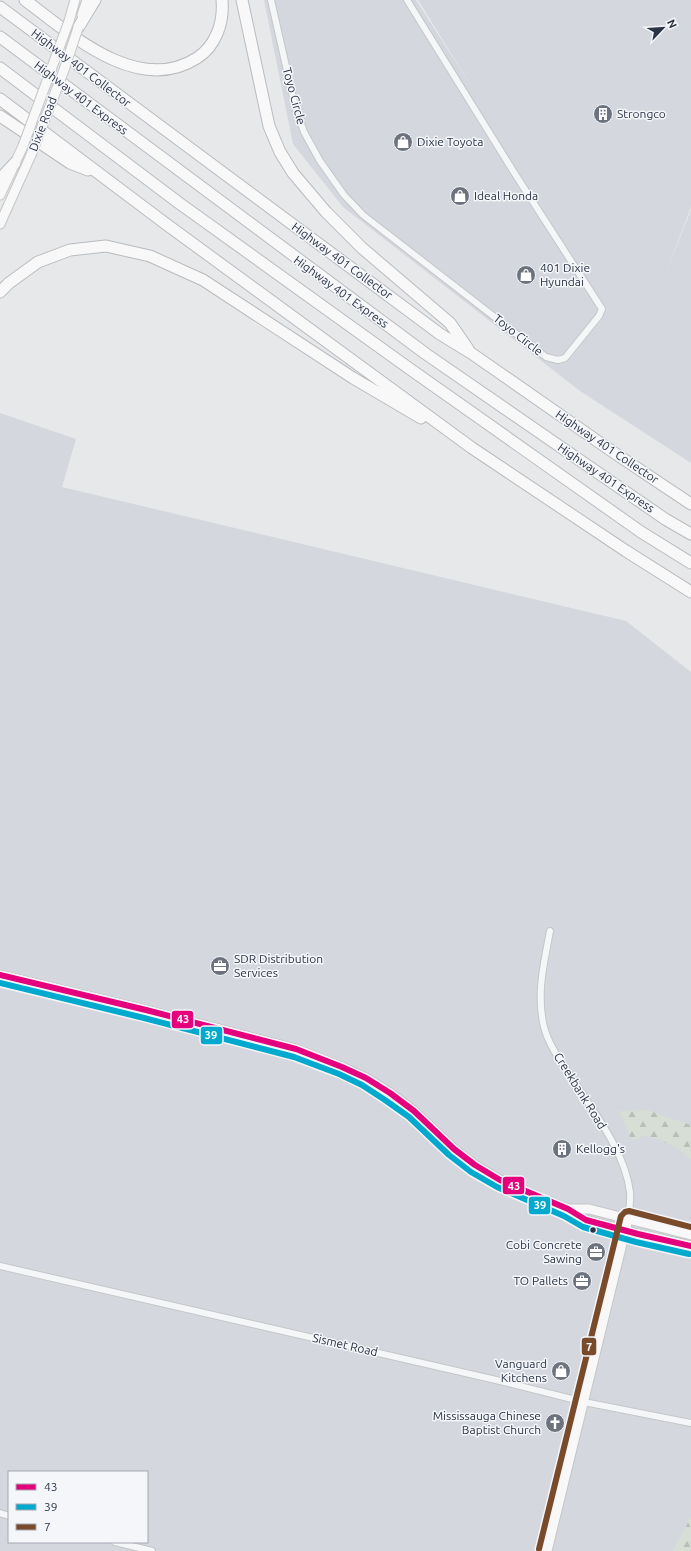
<svg xmlns="http://www.w3.org/2000/svg" width="691" height="1551" font-family="Ubuntu,sans-serif">
<style>
.built{fill:#d4d7dd;fill-rule:evenodd}
.forest{fill:url(#forest-firs)}
.lines{fill:none;stroke-linecap:round;stroke-linejoin:round}
.street-casing{stroke:#c4c6c8;stroke-width:8}
.secondary-casing{stroke:#c4c6c8;stroke-width:11}
.highway-casing{stroke:#b8bbbf;stroke-width:13}
.street{stroke:#f5f6f7;stroke-width:6}
.secondary{stroke:#f8f8f8;stroke-width:9}
.highway{stroke:#f8f8f8;stroke-width:11}
.secondary-bridge-casing{stroke:#c4c6c8;stroke-width:11;stroke-linecap:butt}
.secondary-bridge{stroke:#f8f8f8;stroke-width:9}
.bus-1-casing{stroke:#f4f6f9;stroke-width:9}
.bus-2-casing{stroke:#f4f6f9;stroke-width:9}
.bus-3-casing{stroke:#f4f6f9;stroke-width:9}
.bus-1{stroke:#e5007d;stroke-width:6}
.bus-2{stroke:#00a9ce;stroke-width:6}
.bus-3{stroke:#7a4b2a;stroke-width:6}
.bus-dot{fill:#2b3445;stroke:#f4f6f9;stroke-width:1.5}
.labels{text-anchor:middle;stroke-width:3;stroke-linejoin:round;paint-order:stroke}
.street-label{font-size:12px;fill:#2b3445;stroke:#f4f6f9}
.poi-label{font-size:12px;fill:#2b3445;stroke:#f4f6f9;text-anchor:start}
.line-badge{stroke:#f4f6f9;stroke-width:1.5}
.badge-label{font-size:11px;text-anchor:middle;font-weight:bold;fill:#fff}
</style>
<defs>
<pattern id="forest-firs" width="22" height="20" patternUnits="userSpaceOnUse"><rect width="22" height="20" fill="#d6ded6"/><path d="M5 1l3.5 6h-7zM16 11l3.5 6h-7z" fill="#b8bfb9"/></pattern>
</defs>
<rect width="100%" height="100%" fill="#e6e8ea"/>
<path class="built" d="M264,0h152l59,92 -57,-92h273v207l-27,71 27,-68v253l-111,-72 -237,-184 -50,-63z
M0,413l76,26 -14,48 564,134 65,51v853l-6,4 -12,22h-673zM9,1472h138v70h-138z"/>
<path class="forest" d="M647,1110l44,15v34l-15,-12 -30,-12 -14,6 -13,-30z
M691,1517v34h-18z"/>
<g class="lines">
<g class="street-casing">
<path id="street" d="M271,0l24,106 9,26 16,29 24,34 19,20 183,142 12,3 7,-2 34,-42 3,-7 -87,-135 -108,-174
M550,931c-6,32 -14,63 -6,96 4,16 15,32 24,45 22,35 57,78 62,120 1,9 -1,19 -2,27
M0,1266l496,114 88,22 107,21
M0,1513l9,3
M115,1542l37,9"/>
</g>
<g class="secondary-casing">
<path id="secondary" d="M82,15l5,-15
M69,21l6,-21
M0,195l23,-49
M0,224l31,-69
M0,975l146,35 150,39 46,18 24,11 24,15 24,18 40,38 21,16 25,15 49,22 19,7 18,11 52,14 53,12
M569,1209h20l102,26
M547,1551l81,-332"/>
</g>
<g class="highway-casing">
<path id="highway" d="M25,0c45,34 113,96 172,58 19,-12 27,-36 25,-58
M242,0l27,126 11,26 13,21 33,39 36,36 88,75 18,26
M0,7l440,327 31,19 145,101 75,50
M78,28l17,-28
M0,37l426,317 239,165 26,15
M0,68l179,135 231,166 231,163 50,31
M0,99l166,125 306,224 154,103 65,41
M0,116l70,47 18,7
M0,179l15,-16
M0,292l9,-9 29,-21 32,-12 36,-4 44,10 53,24 150,98 68,40"/>
</g>
<use href="#street" class="street"/>
<use href="#secondary" class="secondary"/>
<use href="#highway" class="highway"/>
<g class="secondary-bridge-casing">
<path id="secondary-bridge" d="M23,146l46,-125
M31,155l33,-85 14,-42"/>
</g>
<use href="#secondary-bridge" class="secondary-bridge"/>
<g class="bus-1-casing">
<path id="bus-1" d="M0,975l146,35 150,39 46,18 24,11 24,15 24,18 40,38 21,16 25,15 68,29 18,11 52,14 53,12"/>
</g>
<g class="bus-2-casing">
<path id="bus-2" d="M0,983l144,35 150,39 45,17 23,11 23,15 24,17 40,38 22,17 26,15 67,29 19,11 53,15 53,12"/>
</g>
<g class="bus-3-casing">
<path id="bus-3" d="M539,1549l82,-333 4,-4 4,-1 62,16"/>
</g>
<use href="#bus-1" class="bus-1"/>
<use href="#bus-2" class="bus-2"/>
<use href="#bus-3" class="bus-3"/>
</g>
<defs>
<g id="building-disc" transform="scale(1)"><circle r="9.5" fill="#6c737f" stroke="#f4f6f9"/><path d="M-4-6H4V6H1V3H-1V6H-4ZM-2.5-4.3h1.7v1.8h-1.7ZM.8-4.3h1.7v1.8H.8ZM-2.5-1h1.7V.8h-1.7ZM.8-1h1.7V.8H.8Z" fill="#fff"/></g>
<g id="shop-disc" transform="scale(1)"><circle r="9.5" fill="#6c737f" stroke="#f4f6f9"/><path d="M-5-2.5h2.3a2.7 3.5 0 0 1 5.4 0H5L5.5 6h-11ZM-1.5-2.5h3a1.5 2.3 0 0 0-3 0Z" fill="#fff"/></g>
<g id="office-disc" transform="scale(1)"><circle r="9.5" fill="#6c737f" stroke="#f4f6f9"/><path d="M-6-3h4V-5.5h4V-3h4V5H-6ZM-1-4.5V-3h2v-1.5ZM-6 0V1H6V0Z" fill="#fff"/></g>
<g id="church-disc" transform="scale(1)"><circle r="9.5" fill="#6c737f" stroke="#f4f6f9"/><path d="M-1.2-6h2.4v3.5h3.3v2.4h-3.3V6h-2.4V-.1h-3.3v-2.4h3.3Z" fill="#fff"/></g>
</defs>
<g fill-rule="evenodd">
<use href="#building-disc" x="603" y="114"/>
<use href="#shop-disc" x="403" y="142"/>
<use href="#shop-disc" x="460" y="196"/>
<use href="#shop-disc" x="526" y="275"/>
<use href="#office-disc" x="220" y="966"/>
<use href="#building-disc" x="562" y="1149"/>
<use href="#office-disc" x="596" y="1252"/>
<use href="#office-disc" x="582" y="1281"/>
<use href="#shop-disc" x="561" y="1371"/>
<use href="#church-disc" x="555" y="1423"/>
</g>
<circle class="bus-dot" cx="593" cy="1230" r="3.5"/>
<g class="labels">
<g class="street-label">
<text transform="translate(81 68) rotate(37)" y="4">Highway 401 Collector</text>
<text transform="translate(294 96) rotate(75)" y="4">Toyo Circle</text>
<text transform="translate(81 98) rotate(37)" y="4">Highway 401 Express</text>
<text transform="translate(43 124) rotate(-69)" y="4">Dixie Road</text>
<text transform="translate(342 261) rotate(36)" y="4">Highway 401 Collector</text>
<text transform="translate(341 292) rotate(36)" y="4">Highway 401 Express</text>
<text transform="translate(518 335) rotate(38)" y="4">Toyo Circle</text>
<text transform="translate(607 447) rotate(34)" y="4">Highway 401 Collector</text>
<text transform="translate(606 478) rotate(34)" y="4">Highway 401 Express</text>
<text transform="translate(580 1091) rotate(58)" y="4">Creekbank Road</text>
<text transform="translate(345 1345) rotate(13)" y="4">Sismet Road</text>
</g>
<g class="poi-label">
<text x="617" y="118">Strongco</text>
<text x="417" y="146">Dixie Toyota</text>
<text x="474" y="200">Ideal Honda</text>
<text x="540" y="272">401 Dixie<tspan x="540" dy="14">Hyundai</tspan></text>
<text x="234" y="963">SDR Distribution<tspan x="234" dy="14">Services</tspan></text>
<text x="576" y="1153">Kellogg's</text>
<text x="582" y="1249" text-anchor="end">Cobi Concrete<tspan x="582" dy="14">Sawing</tspan></text>
<text x="568" y="1285" text-anchor="end">TO Pallets</text>
<text x="547" y="1368" text-anchor="end">Vanguard<tspan x="547" dy="14">Kitchens</tspan></text>
<text x="541" y="1420" text-anchor="end">Mississauga Chinese<tspan x="541" dy="14">Baptist Church</tspan></text>
</g>
</g>
<g class="line-badge">
<rect x="171" y="1010" width="23" height="19" rx="4" fill="#e5007d"/>
<rect x="200" y="1026" width="23" height="19" rx="4" fill="#00a9ce"/>
<rect x="502" y="1176" width="23" height="19" rx="4" fill="#e5007d"/>
<rect x="528" y="1196" width="23" height="19" rx="4" fill="#00a9ce"/>
<rect x="581" y="1337" width="16" height="19" rx="4" fill="#7a4b2a"/>
</g>
<g class="badge-label">
<text x="183" y="1023">43</text>
<text x="211" y="1039">39</text>
<text x="514" y="1190">43</text>
<text x="540" y="1209">39</text>
<text x="589" y="1351">7</text>
</g>
<rect x="8" y="1471" width="140" height="72" fill="#f4f6f9" stroke="#a4a8b1"/>
<rect x="16" y="1484" width="20" height="6" fill="#e5007d" stroke="#a4a8b1"/>
<text x="44" y="1491" font-size="12" fill="#2b3445">43</text>
<rect x="16" y="1504" width="20" height="6" fill="#00a9ce" stroke="#a4a8b1"/>
<text x="44" y="1511" font-size="12" fill="#2b3445">39</text>
<rect x="16" y="1524" width="20" height="6" fill="#7a4b2a" stroke="#a4a8b1"/>
<text x="44" y="1531" font-size="12" fill="#2b3445">7</text>
<g transform="translate(663 28) rotate(65)" stroke="#f4f6f9" stroke-width="3" paint-order="stroke">
<path d="M0-3L7 15L0 10L-7 15Z" fill="#2b3445"/>
<text y="-6" font-size="11" font-weight="bold" text-anchor="middle" fill="#2b3445">N</text>
</g>
</svg>
